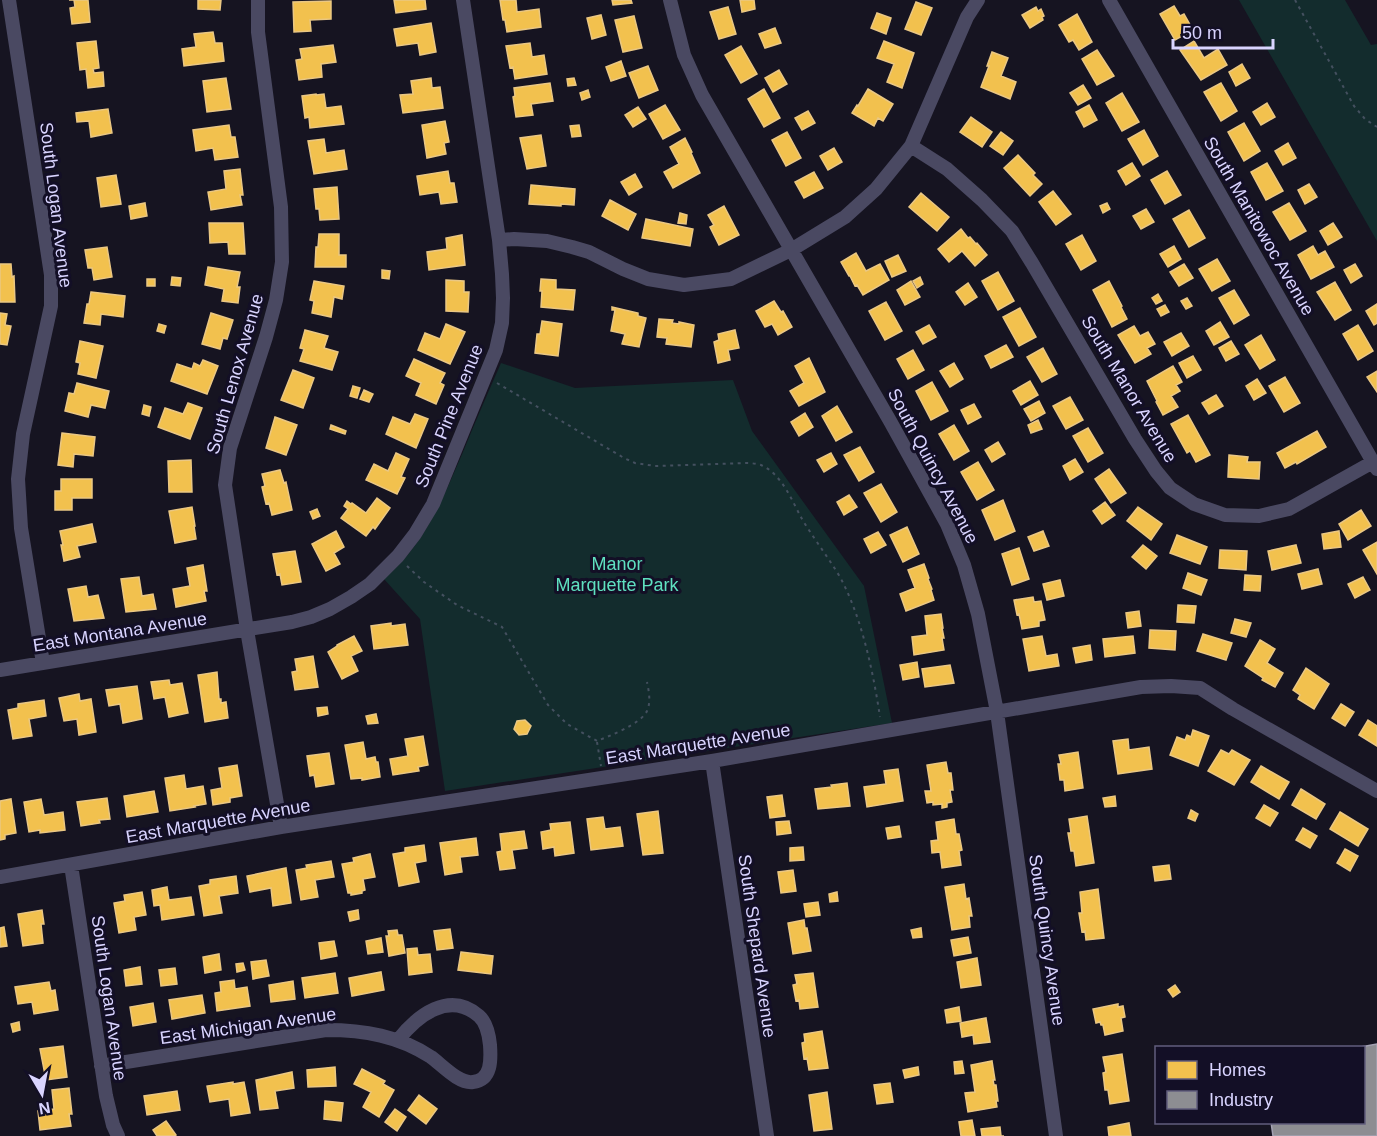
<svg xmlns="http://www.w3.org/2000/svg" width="1377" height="1136" font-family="Arial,sans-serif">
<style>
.green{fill:#132c2d}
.homes{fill:#f2c14e;stroke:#eac783;stroke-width:1.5}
.industry{fill:#8d8d92;stroke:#a4a2b3;stroke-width:1.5}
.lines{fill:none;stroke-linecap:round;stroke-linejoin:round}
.path{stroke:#44505f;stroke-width:2;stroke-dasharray:3 4.5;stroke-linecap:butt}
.street{stroke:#4a4962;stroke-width:14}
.labels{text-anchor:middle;stroke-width:6;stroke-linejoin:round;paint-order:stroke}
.street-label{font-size:18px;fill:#d9d4ff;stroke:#130f26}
.park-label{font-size:18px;fill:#5fe0c0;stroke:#130f26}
</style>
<rect width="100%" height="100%" fill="#161421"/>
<path class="green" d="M1239,0h106l26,45 6,-1v197z
M501,363l74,25 158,-8 19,51 112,155 28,137 -447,68 -25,-172 -36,-40c41,-35 58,-79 79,-127 12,-30 25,-59 38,-89z"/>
<path class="homes" d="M69,0h19l2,22 -18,2 -2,-16 5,-1 -1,-7z
M198,0h23l-1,10 -22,-1z
M394,0h31l1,9 -30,4z
M500,0h16l1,12 22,-3 2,18 -34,5 -2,-12h-2z
M612,0h19l1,3 -19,2z
M740,0h14l1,9 -13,3z
M331,1v18l-21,1 1,11 -17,1 -1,-30z
M916,2l16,6 -11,27 -16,-6z
M1174,6l6,10 4,-2 9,16 -18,10 -15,-26z
M728,7l8,27 -17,5 -9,-27z
M1036,7l2,4 3,-2 3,7 -2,1 1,3 -13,8 -8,-13z
M877,13l14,5 -5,16 -15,-6z
M1077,14l15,28 -13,8 -6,-10 -4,2 -10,-17z
M601,15l5,20 -14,4 -5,-21z
M634,16l8,32 -19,4 -8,-32z
M431,23l5,29 -16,3 -2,-12 -21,3 -3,-17z
M775,28l6,15 -16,5 -6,-14z
M213,32l2,11h7l2,18 -40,5 -2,-17 14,-2 -2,-13z
M96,41l3,27 -6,1 1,4 9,-1 1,14 -16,2 -2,-19 -6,1 -3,-27z
M884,41l30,12 -12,35 -15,-6 7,-18 -17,-6z
M1194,41l10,17 14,-9 9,16 -26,15 -21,-30z
M530,43l2,14 12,-2 3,19 -32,5 -2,-12 -3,1 -4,-22z
M333,45l3,17 -15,2 1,13 -23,3 -3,-20 6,-1 -2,-10z
M741,46l16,28 -16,9 -16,-28z
M1097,50l17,26 -17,9 -15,-26z
M992,52l16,6 -7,18 15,6 -6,17 -29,-12 8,-21h-2z
M621,61l5,15 -15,5 -5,-14z
M1242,64l8,14 -14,8 -7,-14z
M648,66l10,24 -19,8 -10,-25z
M779,70l8,14 -14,8 -8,-14z
M226,78l5,31 -24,3 -4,-31z
M431,78l1,10 8,-1 3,21 -40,5 -3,-18 13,-1 -2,-13z
M574,78l2,7 -8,1 -1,-7z
M550,83l3,18 -22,3 2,11 -17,2 -3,-20 2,-1 -1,-8z
M1221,83l16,28 -16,10 -17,-29z
M1083,85l8,13 -13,7 -8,-12z
M764,89l16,29 -16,9 -16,-28z
M868,89l25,15 -10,17 -5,-3 -4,8 -22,-13 5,-8 1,1z
M588,90l2,7 -8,3 -2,-7z
M1122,93l17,29 -17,9 -16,-28z
M316,94v1l8,-1 2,14 15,-2 3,18 -34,4 -1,-11 -4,1 -3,-22z
M1267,103l8,14 -14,8 -8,-13z
M665,105l15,25 -17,9 -14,-25z
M1089,105l8,15 -13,7 -8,-15z
M638,107l8,12 -13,8 -8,-12z
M108,109l4,24 -21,4 -2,-16 -12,1 -1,-9z
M808,111l7,12 -13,7 -7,-12z
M971,117l21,15 -10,15 -22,-15z
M445,121l4,21 -5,1 2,11 -19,4 -5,-33z
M1244,123l16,28 -16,10 -16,-29z
M229,125l2,12h4l3,20 -23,3 -2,-12 -17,3 -3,-21z
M579,125l2,11 -9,1 -2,-11z
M1144,130l14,26 -15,9 -15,-26z
M787,132l14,26 -15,8 -14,-26z
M1001,132l12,9 -10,14 -13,-9z
M541,135l5,31 -19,3 -7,-31z
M685,138l7,14 -1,1 9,20 -27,15 -9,-16 15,-8 -9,-17z
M324,139l2,14 18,-3 3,19 -33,5 -6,-33z
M1288,143l8,15 -13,7 -8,-14z
M834,148l8,14 -14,8 -8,-14z
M1018,155l17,18 -2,2 9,9 -12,12 -26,-28z
M1132,163l8,13 -14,9 -8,-14z
M1267,163l16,28 -17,9 -15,-28z
M240,169l3,26h-3l2,10 -31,5 -3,-18 18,-3 -2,-18z
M448,171l2,12h4l3,19 -16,2 -2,-12 -19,3 -3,-19z
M1167,171l14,24 -16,9 -14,-24z
M814,172l9,16 -19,10 -9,-16z
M635,174l7,13 -13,8 -8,-13z
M116,175l5,29 -20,3 -4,-29z
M1309,184l8,13 -12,7 -7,-14z
M531,185l44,4 -1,16 -13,-1v2l-32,-2z
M337,187l2,32 -19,1 -1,-11h-3l-2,-20z
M1053,191l18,23 -15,11 -17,-23z
M921,193l28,24 -12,14 -28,-24z
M610,200l26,14 -8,16 -26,-14z
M145,203l2,13 -16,3 -2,-13z
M1107,203l3,6 -7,4 -3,-7z
M1289,203l17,28 -16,9 -17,-28z
M724,206l15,29 -20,10 -9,-18 4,-2 -6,-10z
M1146,209l8,13 -13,7 -8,-13z
M1189,210l16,28 -16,9 -16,-28z
M680,213l7,2 -1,9 -8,-1z
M646,219l47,10 -3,17 -48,-8z
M209,223h34l2,31h-16l-1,-12 -18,1z
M1333,223l9,14 -14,8 -8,-14z
M961,229l7,9 2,-1 6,7 1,-1 10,12 -12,11 -13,-15 -13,11 -11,-13z
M319,234h20v21h7v12h-31l1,-20h2z
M462,235l3,30 -36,5 -2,-18 20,-3 -1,-11z
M1082,235l14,26 -15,9 -15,-26z
M1174,246l7,13 -13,8 -8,-13z
M1313,246l5,9 7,-4 9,16 -23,12 -13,-24z
M107,247l5,30 -18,3 -2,-12h-4l-3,-18z
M856,253l10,18 14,-7 9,16 -26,15 -6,-10 -2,1 -5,-10h-1l-8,-14z
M898,255l8,16 -14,6 -7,-16z
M1217,259l13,22 -18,10 -13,-22z
M0,264h11l1,13 2,-1 1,26h-15z
M1184,264l9,14 -14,8 -9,-14z
M1355,264l7,12 -11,7 -7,-13z
M208,267l32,5 -3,15h3l-2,16 -16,-2 2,-12 -19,-4z
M382,270l8,1 -1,8 -7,-1z
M998,272l16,29 -16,9 -16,-29z
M172,277l9,1 -1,8 -9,-1z
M920,277l3,7 -6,4 -4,-7z
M147,279h8v7h-8z
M541,279l15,1v9l19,1 -2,20 -32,-3 1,-16h-2z
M446,280l18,1v11h5l-1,20 -22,-1z
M314,281l30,5 -2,13 -8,-2 -3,20 -19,-4 2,-12 -4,-1z
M911,281l9,16 -15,8 -8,-15z
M1109,281l13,25 -1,1 6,12 -15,8 -19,-37z
M1335,282l16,28 -16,10 -18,-28z
M968,283l9,14 -12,8 -9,-13z
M1234,290l15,25 -15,9 -15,-26z
M91,292l34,4 -2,21 -22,-3 -1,11 -16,-2 3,-19h2z
M1158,294l4,7 -6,3 -4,-6z
M1187,298l5,8 -6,3 -5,-8z
M774,301l7,11 2,-1 9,16 -14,8 -6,-11 -7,3 -9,-16z
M886,302l16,29 -17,9 -16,-29z
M1377,304v19l-3,2 -8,-14z
M1165,305l4,7 -8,4 -4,-7z
M612,307l26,6v3l8,2 -7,29 -17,-3 3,-10 -14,-3 4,-21h-3z
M1020,308l16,29 -17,9 -16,-29z
M0,313l7,1 -2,11 6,1 -4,19 -7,-1z
M211,313l22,7 -6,19 -4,-1 -3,11 -18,-5z
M659,319l14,1 -1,3 7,1v-2l15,3 -3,22 -25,-3 1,-6 -10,-1z
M542,321l20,3 -4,32 -23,-3 2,-19h3z
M1220,322l9,15 -15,8 -8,-14z
M159,324l7,2 -2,7 -7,-2z
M446,324l19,8 -15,32 -32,-14 7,-17 15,6z
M929,325l7,12 -13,7 -7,-12z
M1358,325l15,26 -15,9 -15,-26z
M1134,326l6,10 8,-4 7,12 -8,4 4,6 -16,9 -17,-28z
M305,330l23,6 -4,12 14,4 -6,18 -32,-9 4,-12 -4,-1z
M735,330l4,18 -11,2 2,10 -12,3 -4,-21 5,-2 -1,-6z
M1181,333l8,13 -17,10 -8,-14z
M1261,335l14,25 -15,9 -15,-24z
M80,341l23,5 -7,32 -18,-4 2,-11 -4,-1z
M1231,341l8,13 -13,7 -7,-13z
M1006,345l7,12 -22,11 -6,-12z
M1043,348l14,26 -15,8 -15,-25z
M913,350l11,20 -16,9 -11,-20z
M1193,356l8,14 -14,8 -8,-15z
M809,358l16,34 -26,14 -9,-15 14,-8 -9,-17z
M414,359l31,14 -5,10 4,2 -8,19 -20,-9 5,-12 -15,-7z
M203,360l15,6 -11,28 -36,-13 6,-17 15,5 2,-6 6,3z
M954,363l9,16 -13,8 -10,-16z
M1173,366l9,16 -6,3 4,6 -9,5 7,11 -15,8 -7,-13 1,-1 -10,-20z
M293,370l21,8 -11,30 -22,-8z
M1377,371v21l-10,-15z
M1285,377l15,26 -16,9 -15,-26z
M1257,379l9,14 -12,7 -8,-14z
M1030,381l8,14 -17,10 -8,-14z
M932,382l16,29 -17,9 -15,-29z
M77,383l32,8 -4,17 -14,-3 -3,12 -23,-6 4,-18 5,1z
M353,386l7,2 -3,10 -7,-2z
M364,390l9,4 -4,8 -9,-3z
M1216,395l7,11 -14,8 -7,-11z
M1070,397l13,23 -17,9 -13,-23z
M1039,401l6,12 -14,8 -7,-12z
M188,403l14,5 -12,31 -32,-12 7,-19 18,6z
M974,404l7,13 -13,7 -7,-14z
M144,405l7,2 -2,9 -7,-2z
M837,406l15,26 -16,9 -14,-25z
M805,413l8,14 -14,9 -8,-14z
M415,414l13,5 -12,29 -30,-14 7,-17 17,7z
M1188,415l22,40 -14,7 -6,-11 -3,2 -16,-29z
M275,417l22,8 -11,30 -20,-7z
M1038,420l4,9 -11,4 -3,-8z
M331,425l15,6 -1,3 -15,-5z
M954,425l15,26 -15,9 -15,-26z
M1088,428l15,25 -15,9 -15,-26z
M1317,431l9,16 -29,17 -1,-2 -11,6 -8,-15z
M62,433l33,4 -2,19 -19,-2 -1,13 -15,-2z
M998,442l7,12 -13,8 -7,-12z
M860,447l14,25 -15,9 -15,-26z
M396,453l13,6 -8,18 4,1 -8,16 -31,-14 8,-16 14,7z
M831,453l6,11 -13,8 -7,-12z
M1229,455l19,2 -1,5h13l-1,17 -31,-2z
M1075,459l8,13 -13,8 -7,-14z
M191,460l1,32h-23l-1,-31z
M978,462l16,28 -17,10 -16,-28z
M1109,469l17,24 -15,10 -16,-24z
M280,470l4,13 2,-1 6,28 -20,5 -3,-12 -3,1 -4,-17 3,-1 -3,-12z
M61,479h31v19h-20v12h-17v-19h6z
M881,484l16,28 -16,10 -17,-29z
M849,495l8,12 -13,8 -7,-13z
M377,498l13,10 -15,21 -2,-2 -7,9 -25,-18 7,-9 -4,-3 3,-5 4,3 1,-1 14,10z
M1003,500l12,31 -20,9 -13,-30z
M1105,502l10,13 -13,9 -9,-13z
M192,507l3,19h-1l2,13 -21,4 -6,-32z
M1138,507l24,17 -11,16 -24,-19z
M317,509l3,7 -7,3 -3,-7z
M1361,510l10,16 -23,14 -9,-16z
M92,524l4,18 -19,4 3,11 -16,4 -3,-16h2l-3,-14z
M907,527l12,27 -16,8 -13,-27z
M336,531l8,16 -10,6 6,11 -14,7 -14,-27z
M1043,531l6,15 -15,5 -6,-14z
M1339,531l2,16 -17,2 -2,-15z
M878,532l8,13 -15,8 -7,-14z
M1177,535l30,12 -7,17 -30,-11z
M1377,542v32l-14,-24z
M1143,545l14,11 -11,13 -14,-12z
M1296,545l5,18 -29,7 -4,-19z
M1019,548l10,31 -17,6 -10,-31z
M1220,550l27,1 -1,19 -27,-2z
M295,551l6,31 -19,3 -2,-11 -3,1 -4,-21z
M924,564l5,14 -1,1 4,10 -1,1 3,10 -28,11 -6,-17 15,-6 -7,-18z
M203,565l4,26h-3l2,10 -30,6 -3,-18 17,-3 -3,-18z
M1318,569l4,15 -20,5 -4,-15z
M1188,573l19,7 -6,15 -18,-7z
M1245,575l16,1 -1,15 -16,-1z
M139,577l3,19 11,-2 3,15 -30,3 -5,-33z
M1363,577l7,13 -15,8 -7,-14z
M1060,580l4,16 -17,4 -4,-16z
M86,586l2,11 10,-2 6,23 -30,3 -6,-32z
M1033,597l1,5 7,-1 4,19 -6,1v5l-17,3 -3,-15 -2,1 -3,-15z
M1178,605l18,1 -2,17 -17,-1z
M1139,611l2,15 -13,2 -2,-15z
M941,614l2,14h-1l2,10h-2l2,12 -30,5 -2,-18 15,-2 -2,-19z
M1235,619l16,4 -5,14 -15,-4z
M391,623v3l14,-2 3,21 -34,4 -3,-23z
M1150,630l26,1 -1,19 -26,-2z
M1203,634l29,9 -6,17 -29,-9z
M354,636l8,15 -11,5 7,15 -16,8 -14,-27 9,-6v-1z
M1042,636l4,20 11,-2 2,12 -30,5 -6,-32z
M1133,636l2,17 -30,4 -2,-18z
M1260,640l15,9 -8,14 16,10 -8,14 -13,-7 1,-2 -18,-12z
M1090,645l2,15 -16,3 -3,-15z
M313,656l5,31 -23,3 -3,-18 5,-1 -2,-12z
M917,662l2,15 -16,3 -3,-15z
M950,665l4,18 -29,4 -3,-18z
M1306,668l23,16 -15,25 -16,-10 2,-4 -7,-5z
M217,672l2,27h2v4l5,-1 2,16 -23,4 -7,-47z
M169,680l1,5 12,-2 6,30 -19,4 -4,-20 -11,2 -3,-17z
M137,686l5,33 -19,4 -3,-19 -11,2 -3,-16z
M79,694l1,7 11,-2 5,33 -17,3 -2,-16 -13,2 -5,-23z
M44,700l2,16 -17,3 3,17 -19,3 -5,-29 10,-2v-4z
M1341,704l13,8 -9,14 -13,-8z
M327,707l1,7 -10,2 -1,-8z
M376,714l2,9 -10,1 -2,-8z
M525,720l6,6 -4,8 -8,1 -5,-6 3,-8z
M1368,720l9,6v20l-18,-11z
M1193,730l16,6 -11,30 -28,-11 7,-18 8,3 2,-5 4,2z
M423,736l5,29 -10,2 1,4 -26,4 -3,-16 18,-3 -3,-17z
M1128,739l1,11 20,-3 3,22 -34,5 -5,-33z
M363,742l3,17 9,-2 1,5h2l2,15 -18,3v-2l-11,1 -6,-34z
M1221,750l8,4 3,-4 18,10 -16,25 -26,-14z
M1078,752l5,36 -18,3 -1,-11h-4l-2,-16h3l-2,-9z
M329,753l5,31 -18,3 -2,-12 -4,1 -3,-20z
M946,762l2,11h3l2,17h-3l2,12 -5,1v4l-5,1v-4l-9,1v-3l-6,1 -2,-12h6l-4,-26z
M237,765l5,31 -12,2v4l-17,3 -2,-15 11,-2 -3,-20z
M1261,766l28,16 -10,17 -28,-17z
M898,769l5,32 -36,6 -3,-20 22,-3 -2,-13z
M184,775l2,14 17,-3 3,18 -12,2 1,1 -25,4 -5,-33z
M847,783l3,23 -32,3 -3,-20 17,-2 -1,-2z
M1301,789l24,15 -9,15 -24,-14z
M154,791l4,21 -31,5 -3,-21z
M782,795l3,21 -15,2 -3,-21z
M1115,796l1,10 -11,1 -2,-9z
M107,798l3,21 -11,1 1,3 -19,3 -4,-24z
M11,799l5,34 -11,2v4l-5,1v-39z
M41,799l3,16 19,-3 2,18 -25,3v-3l-11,2 -5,-30z
M1264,805l14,8 -8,13 -14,-8z
M1191,810l7,4 -3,7 -7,-3z
M658,811l5,42 -20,2 -6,-41z
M1340,812l28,17 -10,17 -28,-17z
M1087,816l7,47 -18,3 -2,-15h-3l-3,-18h3l-2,-14z
M603,817l2,12 15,-2 3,19 -32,4 -4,-31z
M954,819l2,15h3l3,16 -3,1 2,14 -19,3 -2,-16 -8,1 -1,-12 7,-1 -2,-18z
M789,821l2,12 -14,2 -1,-13z
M570,822l4,31 -19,3 -1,-9 -11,2 -2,-17 10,-2 -1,-6z
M899,826l2,11 -13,2 -2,-11z
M1303,828l14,8 -7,12 -14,-8z
M524,831l3,17 -15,2 3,18 -15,2 -3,-18 5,-1 -2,-17z
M476,838l2,17 -18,2 2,15 -17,3 -5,-32z
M424,845l2,16 -11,2 4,19 -20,4 -6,-32 12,-2v-4z
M803,847l1,13 -14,1v-13z
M1345,849l13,7 -8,15 -13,-8z
M370,854l5,23 -12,2 2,11 -3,1v2l-11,2v-2h-3l-6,-29 12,-2 -1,-4z
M331,861l3,16 -19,3 3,17 -17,3 -5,-30 11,-2 -1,-3z
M1169,865l2,14 -16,2 -2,-14z
M286,868l5,35 -18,3 -2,-18 -21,4 -3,-16z
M793,870l3,21 -15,2 -3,-21z
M236,876l2,17 -19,3 3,17 -18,3 -5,-30 11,-2v-4z
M964,884l2,15 3,-1 3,18h-3l1,11 -18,3 -7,-43z
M167,887l2,13 22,-3 3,18 -32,5 -2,-15 -6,1 -2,-16z
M1098,889l6,49 -18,2 -1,-9 -3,1 -3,-19h3l-2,-21z
M142,892l4,23 -12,2 2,13 -17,3 -5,-30 11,-2 -1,-6z
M837,892l1,9 -8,1 -1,-8z
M818,902l2,13 -14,2 -2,-13z
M42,910l2,14h-3l2,19 -20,3 -5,-32z
M358,910l1,9 -9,2 -2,-9z
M804,920l1,8h2l4,23 -18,3 -5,-31z
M4,927l3,19 -7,1v-19z
M921,928l1,9 -9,1 -2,-8z
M450,929l3,19 -16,2 -3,-19z
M397,930l1,5h4l3,18 -16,3 -3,-20h3l-1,-5z
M968,937l3,16 -17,3 -3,-16z
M381,938l2,14 -15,2 -2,-13z
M334,941l3,15 -16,3 -2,-16z
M417,948l1,7 12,-1 2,18 -23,3 -2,-26z
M461,952l32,4 -2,18 -33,-4z
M219,954l2,16 -16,3 -2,-16z
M977,958l4,27 -20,3 -4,-26z
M266,960l3,16 -16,3 -2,-17z
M243,963l2,7 -8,2 -1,-8z
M140,967l2,17 -16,2 -2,-16z
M175,968l2,16 -16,2 -2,-16z
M381,972l3,18 -32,6 -3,-18z
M335,973l3,20 -33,5 -3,-20z
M813,973l5,34 -18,2 -1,-9 -3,1 -3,-16 4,-1 -2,-9z
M234,980l1,9 12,-2 3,19 -33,5 -2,-18 6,-1 -1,-10z
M293,981l2,18 -24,3 -2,-17z
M49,982l2,9 4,-1 3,20 -24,4 -2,-12 -14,2 -3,-17z
M1175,985l5,7 -7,5 -5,-7z
M202,995l3,18 -33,6 -3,-19z
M153,1003l3,19 -23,4 -3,-19z
M1118,1004v3l5,-1 2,11 -4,1 2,13 -18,4 -2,-10h-2l-1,-3 -4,1 -3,-14z
M959,1007l2,14 -14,2 -2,-13z
M986,1018l4,24 -16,2 -1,-9 -11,2 -2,-14z
M19,1022l1,8 -7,2 -2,-8z
M822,1031l6,37 -19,2 -2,-12 -3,1 -2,-16 3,-1 -1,-8z
M63,1046l4,31 -21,3 -6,-31z
M1122,1054l7,47 -19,3 -2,-14h-3l-2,-17 3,-1 -3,-15z
M962,1061l2,12 -9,1 -1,-12z
M992,1061l3,19h-2l1,5h2l2,16h-2l1,6 -29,5 -3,-19 10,-1 -4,-27z
M335,1067l1,19 -28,1 -1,-17z
M918,1067l1,8 -14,3 -2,-8z
M362,1069l23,12 -2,3 11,6 -15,27 -16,-10 8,-15 -17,-8z
M292,1072l2,16 -19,3 3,17 -18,2 -4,-30z
M233,1082v2l11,-2 6,31 -19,3 -2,-17 -19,3 -3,-16z
M890,1083l3,19 -16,2 -3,-19z
M69,1088l3,26h-3l2,12 -31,4 -2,-19 16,-2 -2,-19z
M177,1091l3,19 -33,5 -3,-19z
M827,1092l5,37 -18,2 -5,-36z
M419,1095l18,14 -11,15 -18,-14z
M325,1101l18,2 -2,18 -17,-2z
M395,1109l11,8 -9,14 -12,-9z
M972,1120l3,16h-14l-2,-14z
M166,1121l10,14 -2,1h-17l-4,-6z
M1129,1123l2,13h-22l-1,-9z
M1000,1127l1,9h3h-22l-1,-7z"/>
<path class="industry" d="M1377,1044v92h-104l-2,-14h93v-74h-9z"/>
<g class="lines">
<path class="path" d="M1295,0l59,106 11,13 12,8
M497,383l127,75 11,5 20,3 92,-3c5,0 10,1 14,2 21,9 31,36 41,54 12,20 26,38 38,58 22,41 33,94 40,140
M407,566l17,16 33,23 45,22 46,78 19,19 30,17c12,-5 44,-17 50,-30 4,-9 2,-19 0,-29
M597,742l4,24"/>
<path class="street" d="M9,0l42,275v31l-28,128 -5,45 3,49 22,135
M258,0v32l23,175 1,55 -6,38 -10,37 -36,111 -5,37 22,145 34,197
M670,0l14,55 18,40 188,326 57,103 17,41 14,49 19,98 59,424
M1109,0l268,469
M911,146l36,23 35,31 30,31 20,32 103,176 21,32 14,17 24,16 31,11 34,1 30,-7 84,-47
M499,240l15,-1 33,2 25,6 17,5 34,17 25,10 36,6 47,-6 60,-29 54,-33 31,-28 35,-43 56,-129 11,-17
M0,670l292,-48 19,-5 19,-8 21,-12 19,-13 28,-28 17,-22 18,-30 63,-154 6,-27 1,-25 -1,-24 -3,-34 -36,-240
M712,761l55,375
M71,865l35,231 7,29 5,11
M0,877l281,-50 431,-66 429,-74 30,-1 29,2 33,21 144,82
M101,1066l225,-36c38,0 73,6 105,27 11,8 28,27 42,25 19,-2 18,-23 17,-37 -1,-10 -3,-22 -11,-29 -30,-26 -62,0 -81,24"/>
</g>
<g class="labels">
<g class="street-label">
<text transform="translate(56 205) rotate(83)" y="6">South Logan Avenue</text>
<text transform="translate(1259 226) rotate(60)" y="6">South Manitowoc Avenue</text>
<text transform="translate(235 374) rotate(-74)" y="6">South Lenox Avenue</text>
<text transform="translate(1129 389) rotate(59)" y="6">South Manor Avenue</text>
<text transform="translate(449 416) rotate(-68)" y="6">South Pine Avenue</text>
<text transform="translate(933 466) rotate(62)" y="6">South Quincy Avenue</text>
<text transform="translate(120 632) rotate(-9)" y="6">East Montana Avenue</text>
<text transform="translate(698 744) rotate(-9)" y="6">East Marquette Avenue</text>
<text transform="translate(218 821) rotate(-10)" y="6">East Marquette Avenue</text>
<text transform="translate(1047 940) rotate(82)" y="6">South Quincy Avenue</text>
<text transform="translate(757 946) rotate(82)" y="6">South Shepard Avenue</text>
<text transform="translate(109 998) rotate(82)" y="6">South Logan Avenue</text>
<text transform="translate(248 1026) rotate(-8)" y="6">East Michigan Avenue</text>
</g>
<g class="park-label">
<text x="617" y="570">Manor<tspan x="617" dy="21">Marquette Park</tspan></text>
</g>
</g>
<rect x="1155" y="1046" width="210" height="78" fill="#130f26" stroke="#625e7d" stroke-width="1.5"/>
<rect x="1167" y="1061" width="30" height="18" fill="#f2c14e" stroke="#625e7d" stroke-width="1.5"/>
<text x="1209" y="1076" font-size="18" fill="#d9d4ff">Homes</text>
<rect x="1167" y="1091" width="30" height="18" fill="#8d8d92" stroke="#625e7d" stroke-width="1.5"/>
<text x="1209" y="1106" font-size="18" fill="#d9d4ff">Industry</text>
<g transform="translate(42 1094) rotate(170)" stroke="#130f26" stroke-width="4.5" paint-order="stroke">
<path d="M0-4.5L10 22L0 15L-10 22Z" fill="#d9d4ff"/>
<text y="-9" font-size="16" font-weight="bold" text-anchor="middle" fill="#d9d4ff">N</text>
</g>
<path d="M1173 39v9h100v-9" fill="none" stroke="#d9d4ff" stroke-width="3"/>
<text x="1182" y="39" font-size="18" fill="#d9d4ff" stroke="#130f26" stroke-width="4.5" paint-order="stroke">50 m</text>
</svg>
